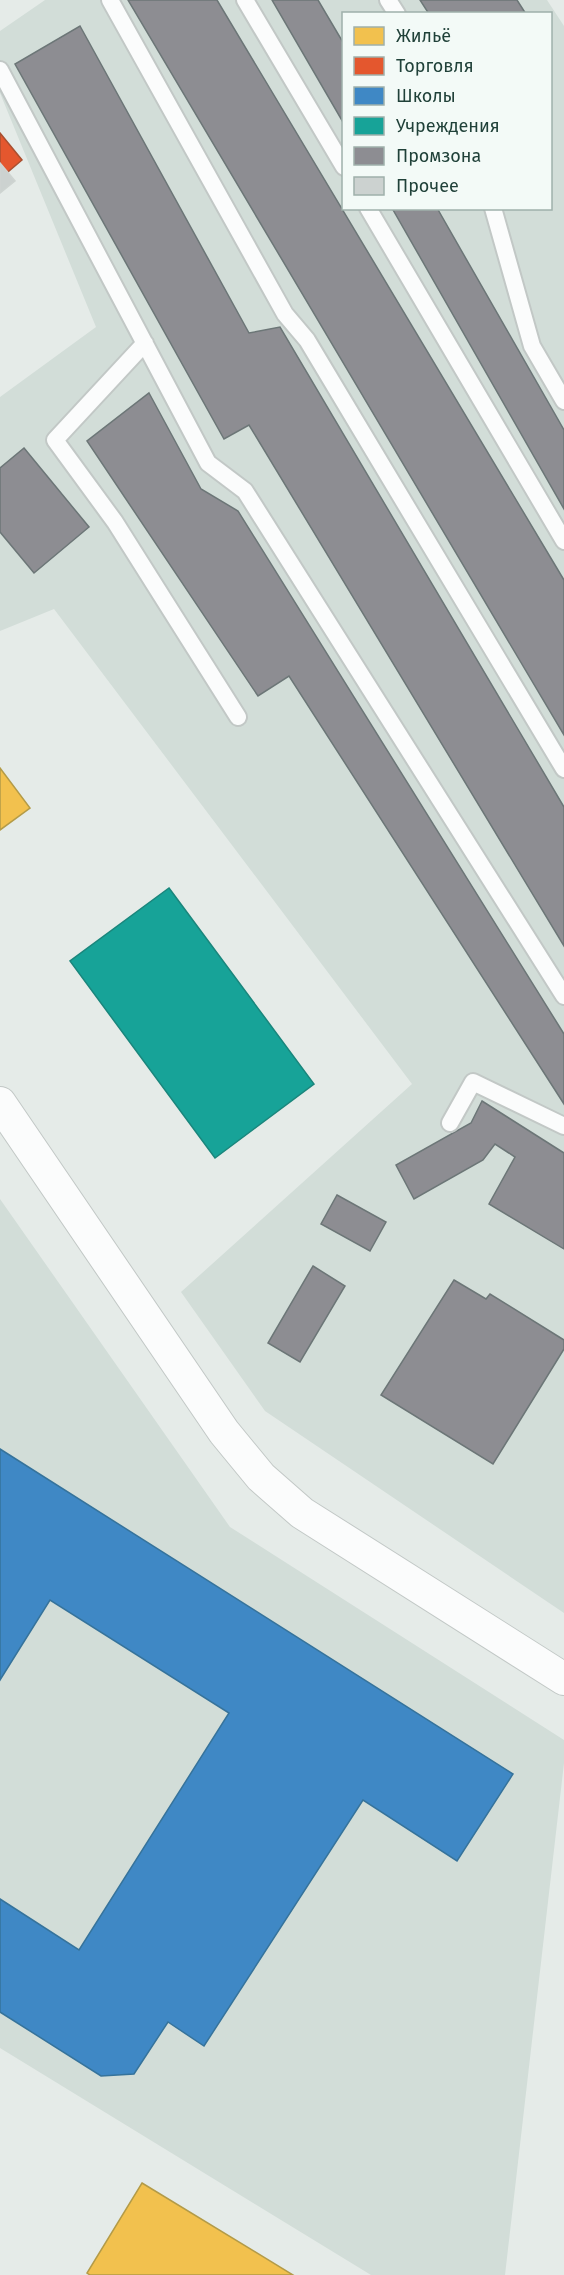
<svg xmlns="http://www.w3.org/2000/svg" width="564" height="2275" font-family="'Fira Sans',sans-serif">
<style>
.built{fill:#d2ddd8;fill-rule:evenodd}
.homes{fill:#f2c14e;stroke:#b39b48;stroke-width:1.5}
.shops{fill:#e4572e;stroke:#a95031;stroke-width:1.5}
.schools{fill:#3f88c5;stroke:#36739b;stroke-width:1.5}
.public{fill:#17a398;stroke:#1a867c;stroke-width:1.5}
.industry{fill:#8d8d92;stroke:#6c7677;stroke-width:1.5}
.building{fill:#ccd2d0;stroke:#ced4d1;stroke-width:1.5}
.lines{fill:none;stroke-linecap:round;stroke-linejoin:round}
.lane-casing{stroke:#c2c8c6;stroke-width:20}
.street-casing{stroke:#c2c8c6;stroke-width:34}
.lane{stroke:#fbfcfc;stroke-width:16}
.street{stroke:#fbfcfc;stroke-width:32}
</style>
<rect width="100%" height="100%" fill="#e5ebe8"/>
<path class="built" d="M45,0h502l17,26v1587l-299,-202 -84,-119 231,-208 -358,-475 -54,22v-234l96,-70 -96,-234v-62zM344,14h206v194h-206z
M0,1199l230,328 334,213v23l-59,512h-134l-371,-227z"/>
<path class="homes" d="M0,768l30,40 -30,22z
M142,2183l151,92h-203l-3,-2z"/>
<path class="shops" d="M0,133l22,27 -19,16 -3,-5z"/>
<path class="schools" d="M0,1449l513,325 -56,87 -94,-61 -159,246 -36,-24 -34,52 -33,2 -101,-64v-113l79,51 150,-237 -179,-113 -50,80z"/>
<path class="public" d="M169,888l145,196 -99,74 -145,-197z"/>
<path class="industry" d="M128,0h89l347,580v155z
M272,0h46l26,44v80z
M420,0h97l9,14h-97z
M80,26l169,307 31,-6 284,480v139l-315,-521 -25,14 -209,-375z
M392,208h45l127,222v79z
M149,393l52,96 37,22 326,523v70l-275,-428 -31,20 -171,-255z
M24,448l65,79 -55,46 -34,-41v-64z
M482,1101l82,52v96l-75,-45 26,-47 -20,-13 -12,16 -69,39 -18,-34 75,-42z
M337,1195l49,27 -16,29 -49,-27z
M313,1266l32,20 -45,76 -32,-19z
M454,1280l32,19 4,-5 74,46v9l-71,115 -112,-69z"/>
<path class="building" d="M0,163l15,18 -15,12z"/>
<g class="lines">
<g class="lane-casing">
<path id="lane" d="M110,0l175,314 22,26 257,429
M245,0l99,167
M388,0l9,14
M0,70l208,393 37,28 319,505
M368,208l196,333
M493,208l39,138 32,55
M145,343l-90,97 60,82 123,195
M450,1123l23,-41 91,44"/>
</g>
<g class="street-casing">
<path id="street" d="M0,1103l224,329 37,45 41,36 262,166"/>
</g>
<use href="#lane" class="lane"/>
<use href="#street" class="street"/>
</g>
<rect x="342" y="12" width="210" height="198" fill="#f3faf7" stroke="#9fb0ab" stroke-width="1.5"/>
<rect x="354" y="27" width="30" height="18" fill="#f2c14e" stroke="#9fb0ab" stroke-width="1.5"/>
<text x="396" y="42" font-size="18" fill="#204139">Жильё</text>
<rect x="354" y="57" width="30" height="18" fill="#e4572e" stroke="#9fb0ab" stroke-width="1.5"/>
<text x="396" y="72" font-size="18" fill="#204139">Торговля</text>
<rect x="354" y="87" width="30" height="18" fill="#3f88c5" stroke="#9fb0ab" stroke-width="1.5"/>
<text x="396" y="102" font-size="18" fill="#204139">Школы</text>
<rect x="354" y="117" width="30" height="18" fill="#17a398" stroke="#9fb0ab" stroke-width="1.5"/>
<text x="396" y="132" font-size="18" fill="#204139">Учреждения</text>
<rect x="354" y="147" width="30" height="18" fill="#8d8d92" stroke="#9fb0ab" stroke-width="1.5"/>
<text x="396" y="162" font-size="18" fill="#204139">Промзона</text>
<rect x="354" y="177" width="30" height="18" fill="#ccd2d0" stroke="#9fb0ab" stroke-width="1.5"/>
<text x="396" y="192" font-size="18" fill="#204139">Прочее</text>
</svg>
